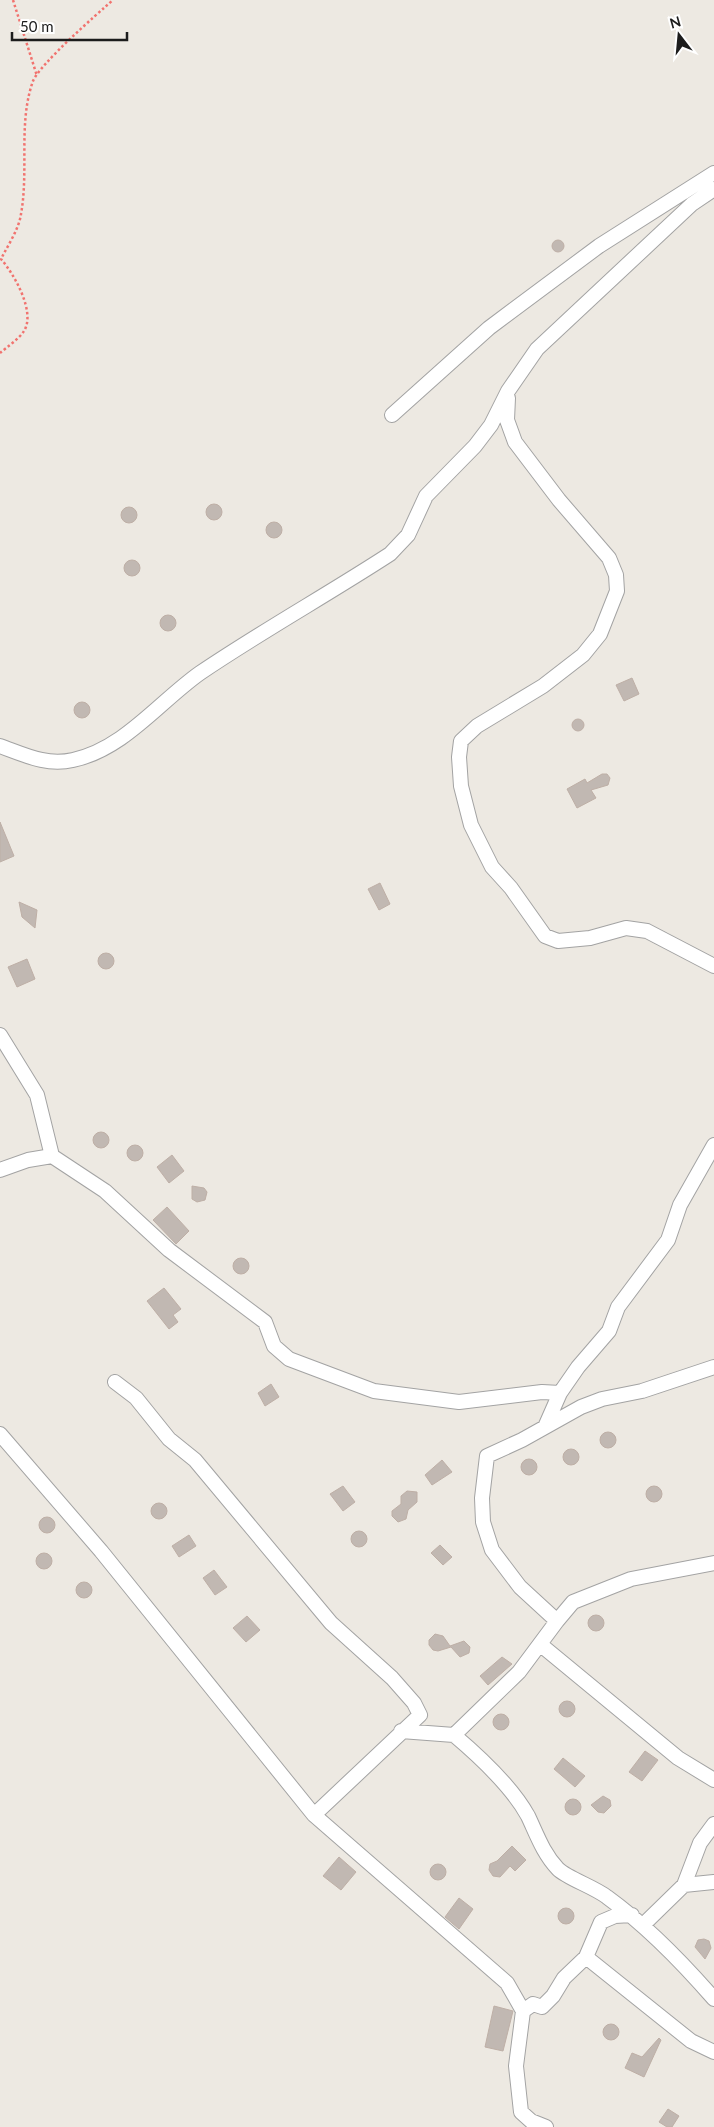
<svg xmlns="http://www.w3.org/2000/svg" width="714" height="2127" font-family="Lato,sans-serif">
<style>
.building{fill:#c1b8b2;stroke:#beafa6}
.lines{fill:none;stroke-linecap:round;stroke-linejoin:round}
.street-casing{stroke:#a3a3a3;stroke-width:16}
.path{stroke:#f1736f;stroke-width:2.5;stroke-dasharray:2.5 2.5;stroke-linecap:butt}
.street{stroke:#fff;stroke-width:14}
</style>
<rect width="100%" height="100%" fill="#ede9e2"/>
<path class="building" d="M552 246a6 6 0 1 1 12 0a6 6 0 1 1-12 0Z
M206 512a8 8 0 1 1 16 0a8 8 0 1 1-16 0Z
M121 515a8 8 0 1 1 16 0a8 8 0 1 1-16 0Z
M266 530a8 8 0 1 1 16 0a8 8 0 1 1-16 0Z
M124 568a8 8 0 1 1 16 0a8 8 0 1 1-16 0Z
M160 623a8 8 0 1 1 16 0a8 8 0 1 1-16 0Z
M632,678l7,16 -15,7 -8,-16z
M74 710a8 8 0 1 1 16 0a8 8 0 1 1-16 0Z
M572 725a6 6 0 1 1 12 0a6 6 0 1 1-12 0Z
M602,774h5l3,4 -2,7 -17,5 5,8 -19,10 -10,-19 18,-10 2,4z
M0,822l14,34 -14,6z
M380,883l10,21 -11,6 -11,-21z
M19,902l18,8 -2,18 -13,-11z
M98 961a8 8 0 1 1 16 0a8 8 0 1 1-16 0Z
M27,959l8,20 -18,8 -9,-20z
M93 1140a8 8 0 1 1 16 0a8 8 0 1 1-16 0Z
M127 1153a8 8 0 1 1 16 0a8 8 0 1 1-16 0Z
M172,1155l12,16 -15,12 -12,-16z
M192,1186l12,2 3,4 -2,8 -8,2 -5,-3z
M167,1207l22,24 -13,13 -23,-24z
M233 1266a8 8 0 1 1 16 0a8 8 0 1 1-16 0Z
M164,1288l17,21 -8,6 5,7 -9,7 -22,-28z
M271,1384l8,13 -14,9 -7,-13z
M600 1440a8 8 0 1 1 16 0a8 8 0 1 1-16 0Z
M563 1457a8 8 0 1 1 16 0a8 8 0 1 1-16 0Z
M521 1467a8 8 0 1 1 16 0a8 8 0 1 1-16 0Z
M442,1460l10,12 -20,13 -7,-10z
M646 1494a8 8 0 1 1 16 0a8 8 0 1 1-16 0Z
M343,1486l12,16 -12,9 -13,-17z
M407,1491l10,1v10l-9,8 -2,9 -8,3 -6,-6v-5l9,-7v-8z
M151 1511a8 8 0 1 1 16 0a8 8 0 1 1-16 0Z
M39 1525a8 8 0 1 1 16 0a8 8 0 1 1-16 0Z
M351 1539a8 8 0 1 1 16 0a8 8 0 1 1-16 0Z
M189,1535l7,11 -17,11 -7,-11z
M440,1545l12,12 -9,8 -12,-12z
M36 1561a8 8 0 1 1 16 0a8 8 0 1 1-16 0Z
M214,1570l13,17 -12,8 -12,-17z
M76 1590a8 8 0 1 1 16 0a8 8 0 1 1-16 0Z
M588 1623a8 8 0 1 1 16 0a8 8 0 1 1-16 0Z
M247,1616l13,14 -14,12 -13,-14z
M435,1634l8,2 7,10 14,-5 6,6 -1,6 -9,4 -9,-10 -13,4 -5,-1 -4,-5v-5z
M502,1657l10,7 -24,21 -8,-9z
M559 1709a8 8 0 1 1 16 0a8 8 0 1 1-16 0Z
M493 1722a8 8 0 1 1 16 0a8 8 0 1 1-16 0Z
M645,1751l13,9 -16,21 -13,-9z
M563,1758l22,18 -10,11 -21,-18z
M603,1796l7,4 1,6 -7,7 -6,-1 -7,-7z
M565 1807a8 8 0 1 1 16 0a8 8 0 1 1-16 0Z
M512,1846l14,14 -11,11 -5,-5 -10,11 -7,-1 -4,-6 1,-6 7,-3z
M339,1857l17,15 -15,18 -18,-14z
M430 1872a8 8 0 1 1 16 0a8 8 0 1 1-16 0Z
M459,1898l14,11 -14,20 -14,-12z
M558 1916a8 8 0 1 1 16 0a8 8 0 1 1-16 0Z
M704,1939l5,2 2,7 -6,11 -10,-12 3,-7z
M494,2006l19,5 -10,40 -18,-4z
M603 2032a8 8 0 1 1 16 0a8 8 0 1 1-16 0Z
M659,2038l2,2 -17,37 -19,-9 7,-15 10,4z
M668,2109l11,7 -7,11h-5l-8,-5z"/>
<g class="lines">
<g class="street-casing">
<path id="street" d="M508,398l-1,22 8,22 44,58 50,58 7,17 1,16 -17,43 -17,21 -40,31 -66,40 -16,15 -2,16 2,29 10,39 21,42 19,21 34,48 13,5 32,-3 36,-10 21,3 67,35
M392,415l97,-87 110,-82 115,-73
M0,746c25,9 46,20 73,14 51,-11 86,-58 127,-87 62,-42 127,-78 190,-119l18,-19 18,-39 49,-50 16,-21 17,-34 29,-42 155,-145 22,-15
M0,1035l37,60 15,61
M0,1170l28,-10 24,-4 53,35 64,59 96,72 9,24 15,13 85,32 85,11 83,-10 18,1
M115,1382l21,16 33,41 26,21 136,163 61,55 22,25 6,12 -106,100
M545,1427l15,-34 18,-26 31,-36 9,-24 50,-67 12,-35 34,-60
M0,1434l101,117 213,264 193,168 16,28 -7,55 5,46 10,9 15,6
M557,1621l16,-19 58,-23 83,-16
M541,1645l137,113 36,22
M401,1731l53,4 65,-63 38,-51 -37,-34 -28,-37 -9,-28 -1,-24 5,-42 35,-16 59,-33 21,-8 40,-8 72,-24
M454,1735c26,22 58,52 74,81 9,19 15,37 30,53 9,9 36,18 49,28 40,29 74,64 107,102
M684,1885l30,-3
M643,1925l41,-40 16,-42 14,-19
M586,1957l15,-35 14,-6 17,-1
M523,2011l10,-7 9,3 11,-11 11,-18 22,-21 105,84 23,11"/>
</g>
<path class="path" d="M13,0l24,76
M0,353c7,-6 19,-14 24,-22 12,-19 -10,-57 -23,-72 7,-14 18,-30 20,-45 8,-44 -3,-91 12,-133 7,-17 64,-67 80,-81"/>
<use href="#street" class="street"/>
</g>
<g transform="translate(679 35) rotate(344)" stroke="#ffffff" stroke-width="4" paint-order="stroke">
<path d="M0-4L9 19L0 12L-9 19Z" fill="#1c1c1c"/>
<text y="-8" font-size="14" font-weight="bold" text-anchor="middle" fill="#1c1c1c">N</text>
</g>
<path d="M12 32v8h115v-8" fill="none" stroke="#1c1c1c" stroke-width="2.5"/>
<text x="20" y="32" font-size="15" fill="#1c1c1c" stroke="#ffffff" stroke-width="4" paint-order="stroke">50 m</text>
</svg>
